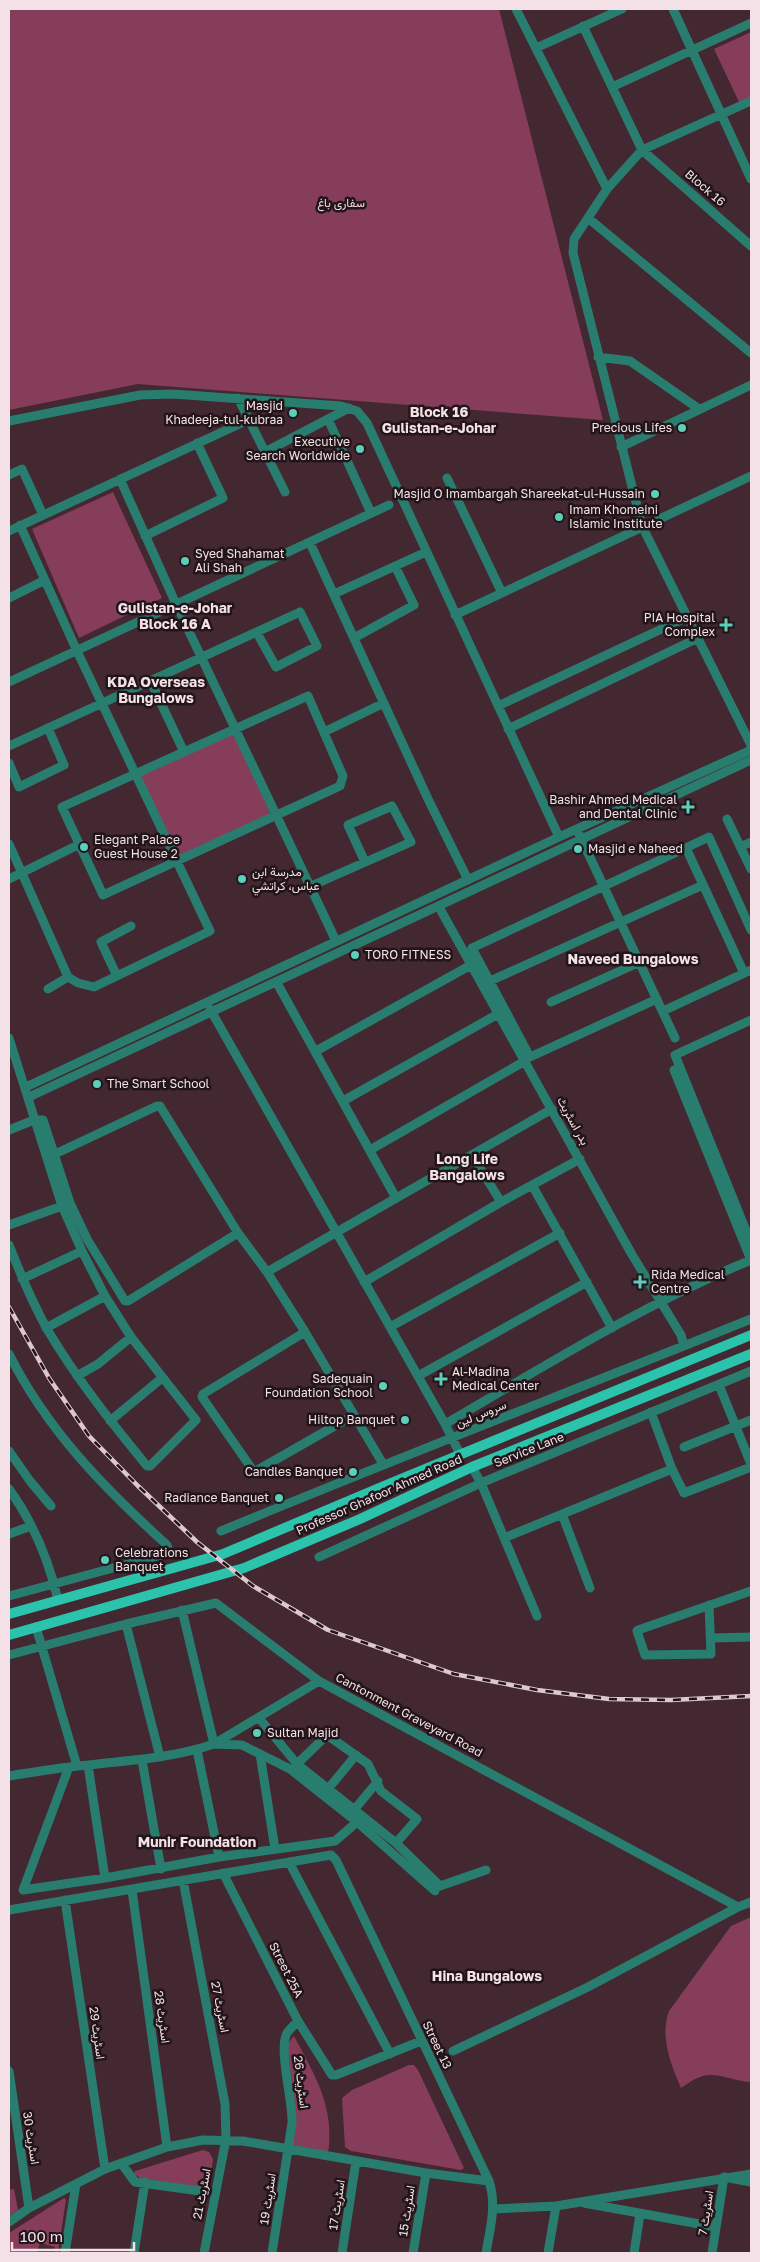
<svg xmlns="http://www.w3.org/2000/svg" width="760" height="2262" font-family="'Golos Text',Vazirmatn,sans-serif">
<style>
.green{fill:#853d5a}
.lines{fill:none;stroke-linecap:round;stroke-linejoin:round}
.minor{stroke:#297d6f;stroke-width:9}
.major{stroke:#2cc3ac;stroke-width:10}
.rail-casing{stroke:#ddc8cf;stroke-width:4.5}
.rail{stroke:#221519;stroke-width:2.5;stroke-dasharray:8;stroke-linecap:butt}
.poi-dot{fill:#5dceb9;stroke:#221519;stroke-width:2}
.labels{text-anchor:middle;stroke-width:5;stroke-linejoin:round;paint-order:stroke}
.street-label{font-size:12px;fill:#f4e1e7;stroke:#221519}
.park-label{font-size:12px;fill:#f2d8e0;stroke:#221519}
.poi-label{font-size:12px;fill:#f4e1e7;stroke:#221519;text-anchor:start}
.neighbourhood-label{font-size:14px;font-weight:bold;fill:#f4e1e7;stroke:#221519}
</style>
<rect width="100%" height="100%" fill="#432731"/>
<path class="green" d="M9,9h490l104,411 -465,-36 -129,26z
M751,32v65l-12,5 -25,-53z
M113,492l49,106 -83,40 -47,-109z
M235,729l43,86 -101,46 -41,-87z
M751,1917v165c-16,0 -33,-10 -48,-6 -8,2 -16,8 -22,12 -11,-25 -21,-52 -12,-77l62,-85z
M294,2036c21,40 41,70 34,118l-38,-8 3,-53 -6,-49z
M409,2065h5l4,5 46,98 -3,2 -110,-19 -6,-4 -3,-49 10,-8z
M203,2150l6,2 4,7 -3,21 -9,8 -61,-10 -6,-4 1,-3z
M14,2189l4,21 -9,6v-26z
M64,2198l2,2 -8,52 -4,-1 1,-4 -15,-4 -3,10h-28v-20z"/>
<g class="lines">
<path class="minor" d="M516,9l91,180
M673,9l78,170
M583,26l59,124 109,96
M536,48l86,-39
M612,87l139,-64
M751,101l-109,49 -35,39 -33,50 -1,14 69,273 109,219
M588,218l163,135
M598,357l32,4 69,48
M238,398l47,94
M328,419l43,94
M9,421l131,-26 33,-1 168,12 16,5 10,12 192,414
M621,447l130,-62
M265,452l84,-44
M9,475l13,-6 21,46
M447,478l55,115
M120,479l56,125 160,337
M20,525l57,126 133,280 -116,56 -16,-4 -10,-6 -20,12
M9,531l239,-111
M145,536l78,-38 -26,-55
M310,543l118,256 40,81
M334,594l92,-42
M9,598l36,-18
M455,615l296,-139
M354,638l60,-33 -19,-39
M9,682l380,-177
M151,682l33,70
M308,696l35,80 -3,10 -237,109 -41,-88z
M498,706l189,-89
M508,729l190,-91
M324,732l60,-29
M9,746l291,-134 17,34 -41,21 -19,-34
M9,763l10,24 45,-22 -16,-37
M727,819l24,50
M579,834l96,204
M9,844l59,133
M740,847l11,-5
M686,848l58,125
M9,879l71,-35
M311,886l100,-44 -19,-36 -44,19 17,37
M439,907l192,346 50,82 3,11
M117,976l-16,-34 30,-16
M490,981l213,-96
M277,983l119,215
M657,999l-127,58 -58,-109 237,-111 42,93
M551,1002l89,-40
M210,1009l235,415 15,30
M663,1011l88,-41
M751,1020l-76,35 76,188
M9,1038l53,168 20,45 23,45 26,41 65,83 -46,46h-3c-36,-44 -71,-88 -100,-137 -15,-27 -27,-56 -38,-84
M316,1051l155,-86
M674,1070l77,190
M26,1087l533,-250 192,-87
M29,1097l722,-337
M343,1101l155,-87
M9,1130l25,-10h9l27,83 17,36 38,62h3l110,-68
M370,1150l155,-89
M55,1154l102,-48h3l78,127 29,39 38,60 78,132
M472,1155l29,47
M532,1185l80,143
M9,1225l53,-19
M267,1272l285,-163
M22,1279l60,-28
M364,1282l137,-80 79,-43
M390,1327l170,-94
M46,1328l59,-32
M305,1332l-102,62 -1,3 52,75 100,-57
M9,1354c38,76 96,135 158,191l2,8 -160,43
M77,1376l21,-12 33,-27
M418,1376l169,-94
M719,1385l32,79
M651,1412l21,57 12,24 67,-26
M110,1421l52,-43
M445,1424c100,-58 199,-120 306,-164
M684,1447l67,-27
M9,1451l21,30 21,25
M472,1467l9,16 56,133
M9,1489c23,32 40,72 49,111
M562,1514l28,74
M221,1531c176,-73 354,-141 530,-212
M9,1534l22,-8
M504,1538l168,-69
M319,1557l162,-74 270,-112
M709,1605l2,49 -66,1 -8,-24 1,-1 113,-39
M182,1610l32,134
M126,1624l34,133
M36,1627l41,139
M711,1638l40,-1
M9,1655l117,-31 90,-21 103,78
M259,1718l38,46 30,-29 41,29 13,27 36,28 -21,24
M214,1744l28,1 48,24 67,53 78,69
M197,1750l22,107
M260,1754l15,95
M142,1760l19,109
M297,1764l99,79 44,43 46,-16
M88,1765l17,113
M69,1767l-46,123 82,-12 114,-21 116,-16 22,-19
M9,1776c26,-4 53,-9 80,-11 42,-5 84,-7 125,-21l105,-63 419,226 13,-5
M328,1789l28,-34
M354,1810l24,-29
M289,1862l101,192
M223,1873l75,148 34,54h4l85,-34
M183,1880l42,224 1,35 -22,114
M132,1890l35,257
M65,1900l40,269
M9,1910l322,-55 5,5 153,321c8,24 1,48 -3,72
M453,2051l135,-64 150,-80
M9,2071l20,137
M121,2163l14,19 79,11
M584,2203l132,24
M493,2209l63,-3 195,-32
M9,2222l20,-14 76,-39 62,-22 36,-7 40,1 183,32 63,8
M65,2253l11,-69
M134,2253l11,-71
M272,2253l20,-130c1,-22 -14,-74 -5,-90 3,-4 7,-8 11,-12
M342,2253l14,-92
M413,2253l13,-80
M548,2253l8,-47
M634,2253l6,-39
M712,2253l12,-76 27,5"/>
<path class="major" d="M9,1614l214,-60 168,-71 360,-148
M9,1635l235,-67 116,-49 112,-52 279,-113"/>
<g class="rail-casing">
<path id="rail" d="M9,1307l40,71 40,58 49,50 59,56 56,44 75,44 126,44 83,16 72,9 62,1 80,-4"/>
</g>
<use href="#rail" class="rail"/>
</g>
<g class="poi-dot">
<circle cx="293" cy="413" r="5"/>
<circle cx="682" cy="428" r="5"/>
<circle cx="360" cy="449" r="5"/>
<circle cx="655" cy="494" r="5"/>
<circle cx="559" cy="517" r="5"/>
<circle cx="185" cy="561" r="5"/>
<path d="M723.5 617.5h5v5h5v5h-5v5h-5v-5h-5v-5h5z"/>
<path d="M685.5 799.5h5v5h5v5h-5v5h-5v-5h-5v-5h5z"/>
<circle cx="84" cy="847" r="5"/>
<circle cx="578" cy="849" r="5"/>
<circle cx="242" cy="879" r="5"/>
<circle cx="355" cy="955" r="5"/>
<circle cx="97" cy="1084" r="5"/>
<path d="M637.5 1274.5h5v5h5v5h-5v5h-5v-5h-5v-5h5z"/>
<path d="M438.5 1371.5h5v5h5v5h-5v5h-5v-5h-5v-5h5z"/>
<circle cx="383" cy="1386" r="5"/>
<circle cx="405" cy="1420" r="5"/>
<circle cx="353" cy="1472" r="5"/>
<circle cx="279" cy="1498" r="5"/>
<circle cx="105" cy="1560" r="5"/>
<circle cx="257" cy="1733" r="5"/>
</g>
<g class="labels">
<g class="street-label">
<text transform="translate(705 188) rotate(41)" y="4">Block 16</text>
<text transform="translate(573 1121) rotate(61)" y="4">بدر اسٹریٹ</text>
<text transform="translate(481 1414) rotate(-22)" y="4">سروس لین</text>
<text transform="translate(529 1450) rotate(-22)" y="4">Service Lane</text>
<text transform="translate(379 1495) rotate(-24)" y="4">Professor Ghafoor Ahmed Road</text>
<text transform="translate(409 1715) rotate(28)" y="4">Cantonment Graveyard Road</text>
<text transform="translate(286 1970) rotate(63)" y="4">Street 25A</text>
<text transform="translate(220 2007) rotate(79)" y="4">اسٹریٹ 27</text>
<text transform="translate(162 2017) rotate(82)" y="4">اسٹریٹ 28</text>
<text transform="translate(97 2033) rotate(82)" y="4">اسٹریٹ 29</text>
<text transform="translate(437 2045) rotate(64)" y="4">Street 13</text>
<text transform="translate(301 2082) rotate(83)" y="4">اسٹریٹ 26</text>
<text transform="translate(31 2138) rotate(81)" y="4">اسٹریٹ 30</text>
<text transform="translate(202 2194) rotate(-79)" y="4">اسٹریٹ 21</text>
<text transform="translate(268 2199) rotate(-81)" y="4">اسٹریٹ 19</text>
<text transform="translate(337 2205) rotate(-81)" y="4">اسٹریٹ 17</text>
<text transform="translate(407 2211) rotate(-81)" y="4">اسٹریٹ 15</text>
<text transform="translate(706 2213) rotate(-81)" y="4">اسٹریٹ 7</text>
</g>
<g class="park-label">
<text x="341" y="207">سفاری باغ</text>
</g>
<g class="poi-label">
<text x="283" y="410" text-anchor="end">Masjid<tspan x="283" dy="14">Khadeeja-tul-kubraa</tspan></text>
<text x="672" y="432" text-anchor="end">Precious Lifes</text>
<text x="350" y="446" text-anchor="end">Executive<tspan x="350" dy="14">Search Worldwide</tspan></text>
<text x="645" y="498" text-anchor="end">Masjid O Imambargah Shareekat-ul-Hussain</text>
<text x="569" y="514">Imam Khomeini<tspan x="569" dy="14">Islamic Institute</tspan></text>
<text x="195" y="558">Syed Shahamat<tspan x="195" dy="14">Ali Shah</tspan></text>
<text x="715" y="622" text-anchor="end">PIA Hospital<tspan x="715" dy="14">Complex</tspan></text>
<text x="677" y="804" text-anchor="end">Bashir Ahmed Medical<tspan x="677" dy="14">and Dental Clinic</tspan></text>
<text x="94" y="844">Elegant Palace<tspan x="94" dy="14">Guest House 2</tspan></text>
<text x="588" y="853">Masjid e Naheed</text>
<text x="252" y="876">مدرسة ابن<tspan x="252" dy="14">عباس، كراتشي</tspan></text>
<text x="365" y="959">TORO FITNESS</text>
<text x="107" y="1088">The Smart School</text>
<text x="651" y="1279">Rida Medical<tspan x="651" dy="14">Centre</tspan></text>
<text x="452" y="1376">Al-Madina<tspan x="452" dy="14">Medical Center</tspan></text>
<text x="373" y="1383" text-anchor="end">Sadequain<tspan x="373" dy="14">Foundation School</tspan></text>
<text x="395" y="1424" text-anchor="end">Hiltop Banquet</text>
<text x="343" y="1476" text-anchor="end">Candles Banquet</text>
<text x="269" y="1502" text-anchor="end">Radiance Banquet</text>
<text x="115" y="1557">Celebrations<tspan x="115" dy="14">Banquet</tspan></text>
<text x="267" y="1737">Sultan Majid</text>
</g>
<g class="neighbourhood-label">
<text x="439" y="417">Block 16<tspan x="439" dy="16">Gulistan-e-Johar</tspan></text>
<text x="175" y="613">Gulistan-e-Johar<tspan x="175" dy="16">Block 16 A</tspan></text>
<text x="156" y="687">KDA Overseas<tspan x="156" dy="16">Bungalows</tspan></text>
<text x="633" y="964">Naveed Bungalows</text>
<text x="467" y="1164">Long Life<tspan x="467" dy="16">Bangalows</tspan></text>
<text x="197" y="1847">Munir Foundation</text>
<text x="487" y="1981">Hina Bungalows</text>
</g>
</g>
<rect width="760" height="2262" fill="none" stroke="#f4e1e7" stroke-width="20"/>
<path d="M12 2242v8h122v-8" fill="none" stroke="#f4e1e7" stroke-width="2.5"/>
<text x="20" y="2242" font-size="15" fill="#f4e1e7" stroke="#221519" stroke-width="4" paint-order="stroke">100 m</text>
</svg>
